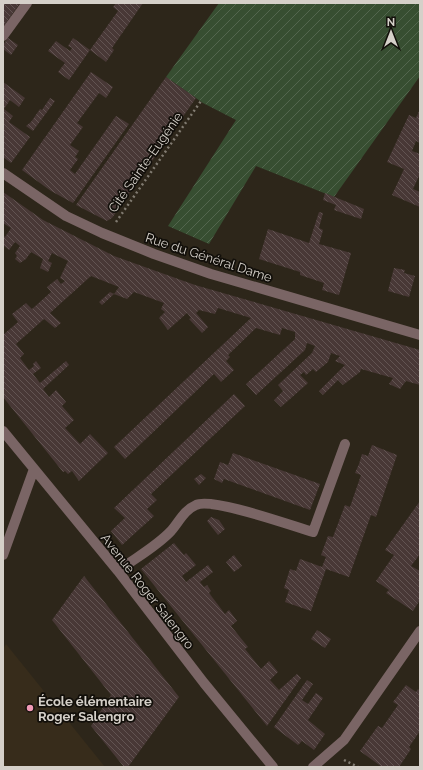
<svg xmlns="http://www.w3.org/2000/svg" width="423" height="770" font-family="Raleway,sans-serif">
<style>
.built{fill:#372c1b}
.garden{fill:url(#garden-furrows)}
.building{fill:url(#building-back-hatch)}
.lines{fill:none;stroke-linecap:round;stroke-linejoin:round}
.path{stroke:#817b71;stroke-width:2.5;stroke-dasharray:2 3;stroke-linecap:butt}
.minor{stroke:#7a6565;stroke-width:10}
.poi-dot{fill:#f09ab6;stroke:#120f0a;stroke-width:1.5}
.labels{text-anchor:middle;stroke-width:3.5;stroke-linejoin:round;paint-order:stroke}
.street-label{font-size:13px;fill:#d5d0c9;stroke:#120f0a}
.poi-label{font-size:13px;font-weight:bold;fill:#d5d0c9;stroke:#120f0a;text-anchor:start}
</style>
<defs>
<pattern id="garden-furrows" width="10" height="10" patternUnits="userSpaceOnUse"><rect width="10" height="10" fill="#374e31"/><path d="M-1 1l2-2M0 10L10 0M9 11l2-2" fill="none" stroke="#53664e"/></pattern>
<pattern id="building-back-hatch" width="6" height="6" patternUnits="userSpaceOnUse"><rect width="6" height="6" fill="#483836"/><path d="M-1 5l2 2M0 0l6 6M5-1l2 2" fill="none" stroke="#625452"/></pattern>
</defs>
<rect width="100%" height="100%" fill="#2d261a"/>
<path class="built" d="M6,644l99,123h-102v-118z"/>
<path class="garden" d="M219,3h201v73l-86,121 -78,-31 -47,78 -41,-18 68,-106 -33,-17 -37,-26z"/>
<path class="building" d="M3,3h17l-17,24z
M116,3h27l-31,45 2,2 -8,12 -16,-12 28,-39 -5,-4z
M8,38l10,7 -7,10 -8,-6v-4z
M73,38l17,12 -21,30 -11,-8 7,-9 -17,-12 8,-10 14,10 2,-3 -4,-2z
M91,72l22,15 -7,11 -7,-5 -22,30 6,4 -13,18 9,6 -4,6 3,2 -8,11 5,4 41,-58 13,8 -56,79 -22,-12 -29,-21z
M166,77l30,21 -84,120 -5,3 -31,-16z
M3,82l22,16 -6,9 -9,-7 -6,9 9,7 -4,6 21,15 -19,26 -8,-6z
M50,98l5,3 -22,30 -7,-5 5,-4 9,-13 2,1z
M420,109v34l-4,-2 -4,10 8,3v20l-7,15 7,3v15l-28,-12 12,-26 -17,-7 22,-47 7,3z
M3,192l40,28 71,36 81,29 225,65v35l-14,-4 -6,8 -11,-5 4,-6 -32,-9 -1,3 -17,13 -5,-5 -15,15 -4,-4 26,-26 -10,-4 5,-5 -9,-3 -3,9 -12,10 -3,-3 -7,6 -2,-3 -4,3 8,8 -27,24 -7,-7 9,-9 -5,-6 34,-32 3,-7 -8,-3 -2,7 -49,45 -10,-11 49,-45v-7l-13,-4 -2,7 -24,-7 -28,27 2,2 -4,4 8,9 -13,12 -7,-8 -89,85 -11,-12 137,-129 -33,-10 -3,6 -16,-4 -3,3 12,14 -6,6 -13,-14 2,-1 -4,-5 -19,17 -9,-12 6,-6 -4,-3 3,-6 -30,-11 -7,7 -13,-5 5,-7 -28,-11 -41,37 11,10 -6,5 -11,-9 -28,25 8,10 -4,4 9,12 5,-4 -1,-2 3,-3 5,7 -8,6 7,9 26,-22 3,4 -26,24 6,8 7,-7 10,12 -4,4 12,14 -9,8 15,16 10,-10 18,19 -29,28 -7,-10 -4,3 -3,-3 -2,1 -60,-75v-62l15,-13 -6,-8 14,-11 6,6 19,-17 -4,-5 10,-8 4,5 4,-3 -5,-3 8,-17 -16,-8 -4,8 4,2 -4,9 -8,-4 3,-9 -12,-7 -5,7 -6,4 -5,-4 2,-3 -2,-3 5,-7 -5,-4 -6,8 -6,-5v-10l2,2 6,-9 -8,-5z
M325,193l39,16 -3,10 -27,-9 2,-5 -13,-5z
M319,212l4,1 -4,15 4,2 -4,14 32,9 -12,42 -17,-5 2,-7 -24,-8v-3l-41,-13 9,-30 41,14z
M394,268l11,2 -1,3 11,3 -6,21 -21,-6z
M110,292l4,2 -12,11 -3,-3z
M234,394l11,12 -94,88 6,6 -10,9 7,7 -32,29 -11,-14 14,-13 -11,-10z
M372,445l25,10 -21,62 -5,-2 -22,62 -23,-8 -15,42 -26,-9 4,-12 -5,-2 6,-19 6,2 4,-12 22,8 4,-10 -5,-2 7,-19 5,1 12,-32 5,2 11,-32 -6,-2 4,-9 3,-10 6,2z
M233,453l87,31 -10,26 -86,-31 -2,4 -8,-4 6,-17 8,3z
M201,474l5,4 -7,7 -5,-6z
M420,501v53l-9,12 9,5v29l-7,11 -27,-18 3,-3 -13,-9 18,-26 -9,-5z
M211,517l8,3 6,9 -7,6 -11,-14z
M174,543l10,12 2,-2 10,12 -14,11 4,6 22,-17 5,7 -13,10 4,5 3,-2 4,6 -2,2 16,21 4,-4 8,11 -6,5 17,21 -3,2 16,20 8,-8 9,11 -8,8 9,10 18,-16 4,4 -34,48 -126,-157z
M234,555l8,11 -8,6 -8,-10z
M84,576l95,121 -51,70h-4l-33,-41 20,-31 -59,-75z
M317,630l14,9 -6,9 -14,-9z
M307,680l6,4 -11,16 6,4 8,-11 7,5 -15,22 17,14 -11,16 -12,-9 -4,4 -24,-18z
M406,685l10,7 2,-3 2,2v40l-11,16 2,2 -12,18h-17l-22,-16 18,-25 4,2 16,-23 -5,-3z"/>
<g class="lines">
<path class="path" d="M116,222l85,-121
M344,760l14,7"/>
<path class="minor" d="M3,36l24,-33
M3,173l63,43 36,17 52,21 57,20 209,61
M3,431l115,140 86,112 69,84
M3,555l31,-86
M118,571c17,-13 38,-24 53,-40 8,-9 13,-21 25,-26 16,-8 96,21 117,27l32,-88
M313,767l31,-27 76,-109"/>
</g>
<circle class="poi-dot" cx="30" cy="708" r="4"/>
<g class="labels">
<g class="street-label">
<text transform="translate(145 162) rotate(-55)" y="5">Cité Sainte-Eugénie</text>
<text transform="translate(209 257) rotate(18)" y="5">Rue du Général Dame</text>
<text transform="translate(148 591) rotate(52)" y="5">Avenue Roger Salengro</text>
</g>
<g class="poi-label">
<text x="38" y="706">École élémentaire<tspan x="38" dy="15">Roger Salengro</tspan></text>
</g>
</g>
<rect width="423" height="770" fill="none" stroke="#d5d0c9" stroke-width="8"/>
<g transform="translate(391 32)" stroke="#120f0a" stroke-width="3" paint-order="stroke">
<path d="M0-3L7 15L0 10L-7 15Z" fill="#d5d0c9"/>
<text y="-6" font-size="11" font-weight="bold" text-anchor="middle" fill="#d5d0c9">N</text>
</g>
</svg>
